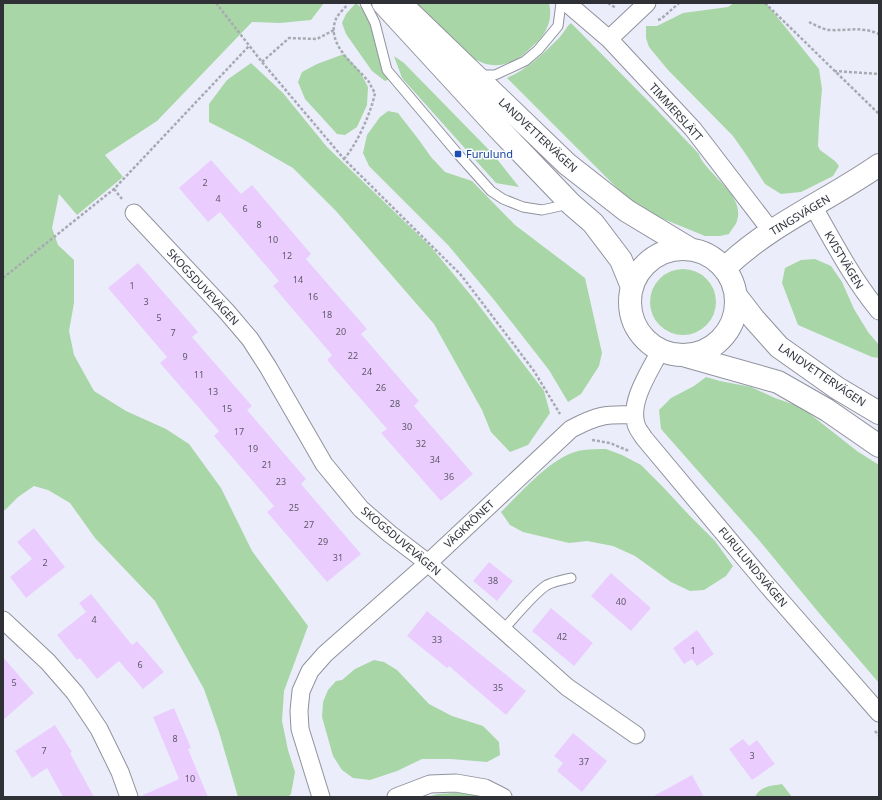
<svg xmlns="http://www.w3.org/2000/svg" width="882" height="800" font-family="'Noto Sans',sans-serif">
<style>
.green{fill:#a8d6a6}
.building{fill:#eacdfe}
.lines{fill:none;stroke-linecap:round;stroke-linejoin:round}
.lane-casing{stroke:#90929d;stroke-width:11}
.street-casing{stroke:#90929d;stroke-width:19}
.secondary-casing{stroke:#90929d;stroke-width:24}
.path{stroke:#a8aab3;stroke-width:2.5;stroke-dasharray:3 2;stroke-linecap:butt}
.lane{stroke:#fff;stroke-width:9}
.street{stroke:#fff;stroke-width:17}
.secondary{stroke:#fff;stroke-width:22}
.transit-dot{fill:#1a4fb4;stroke:#fbfcfe;stroke-width:1.5}
.labels{text-anchor:middle;stroke-width:3;stroke-linejoin:round;paint-order:stroke}
.number-label{font-size:9px;fill:#5e5868}
.street-label{font-size:11px;fill:#303136;stroke:#fbfcfe}
.transit-label{font-size:11px;fill:#164399;stroke:#fbfcfe;text-anchor:start}
</style>
<rect width="100%" height="100%" fill="#ebeefa"/>
<path class="green" d="M3,3h321l-13,17 -31,3 -28,-1 -95,99 -52,34 18,22 -46,38 -18,-21 -7,34 6,17 16,15v43l-5,28 5,24 20,36 32,20 40,18 23,15 32,44 31,63 56,75 -24,65 -2,30 6,29 7,22 -4,22 -3,3h-50l-19,-65 -15,-43 -49,-88 -60,-63 -25,-35 -22,-13 -14,-4 -16,11 -13,13h-2z
M356,3l11,10 26,65 -8,3 -13,-10 -26,-37 -4,-11 4,-9z
M417,3h132c4,16 -2,30 -14,41 -7,6 -14,14 -22,17 -28,14 -48,-9 -66,-27 -10,-10 -20,-21 -30,-31z
M734,3h32l53,66 3,20 -3,35 -1,22 2,4 15,11 4,5 -6,10 -32,16 -20,2 -16,-10 -18,-28 -14,-20 -65,-66 -19,-23 -3,-9v-12h11l26,-13 45,-6z
M571,23l86,87 42,44c1,5 5,9 8,13 12,15 37,32 30,54 -1,4 -6,9 -8,13l-9,2h-15l-49,-20 -32,-21 -117,-117c22,-10 35,-23 52,-40 5,-5 7,-11 12,-15z
M344,54l15,16 9,17 -1,18 -10,22 -12,8 -8,-1 -32,-35 -7,-17 4,-10 15,-8z
M394,56l10,7 89,91 26,33 -23,-4 -94,-105z
M251,63l32,30 44,54 104,100 43,52 70,92 6,22 -22,32 -18,7 -19,-20 -9,-22 -48,-86 -98,-113 -43,-43 -49,-28 -35,-18v-18l18,-24z
M388,111l10,2 21,27 12,17 14,15 27,9 43,44 70,53 17,75 -3,13 -18,28 -13,8 -19,-32 -54,-69 -47,-56 -79,-79 -6,-13 4,-18 13,-18z
M815,259l16,7 11,16 12,27 14,23 11,13v13l-7,-1 -74,-32 -16,-42 3,-15 16,-8z
M650 302a33 33 0 1 1 66 0a33 33 0 1 1-66 0Z
M706,377l14,4 31,6 24,11 26,9 56,44 22,14v218l-60,-70 -61,-74 -97,-110 -2,-19 12,-12 23,-12z
M606,449l16,6 19,10 22,22 26,28 26,26 18,25 -7,10 -22,14 -14,1 -19,-9 -36,-26 -22,-10 -26,-5 -18,2 -46,-11 -13,-7 -9,-13c21,-20 53,-59 83,-62 7,-1 15,-1 22,-1z
M374,660l10,2 13,8 32,34 23,12 31,10 16,16 1,13 -13,7 -36,-3h-29l-25,12 -27,9 -17,-2 -11,-8 -9,-14 -11,-39 1,-15 5,-12 8,-9 6,-1 13,-11z
M782,784l10,13h-37c5,-11 16,-11 27,-13z
M467,792l30,5h-70l11,-3z"/>
<path class="building" d="M211,160l30,34 11,-9 59,69 -5,5 61,70 -6,5 58,67 -5,5 59,68 -32,27 -60,-68 6,-4 -60,-69 5,-5 -59,-69 6,-5 -59,-69 -12,10 -29,-34z
M138,263l60,69 -6,5 60,69 -5,4 59,69 -5,5 60,70 -34,28 -60,-70 7,-6 -60,-70 5,-5 -59,-68 7,-6 -59,-69z
M34,528l31,39 -39,31 -16,-21 22,-18 -15,-17z
M489,562l24,19 -16,20 -24,-20z
M611,573l40,35 -20,23 -40,-35z
M91,594l41,51 5,-4 27,31 -21,17 -24,-28 -22,18 -17,-21 -3,2 -20,-25 29,-23 -7,-9z
M551,608l42,35 -19,23 -42,-35z
M427,611l99,80 -20,24 -57,-49 -2,2 -40,-32z
M697,630l17,24 -17,12 -5,-7 -8,5 -11,-16z
M3,657l31,36 -31,27z
M174,708l17,40 -3,1 20,48h-69l40,-18 -26,-62z
M55,725l17,27 -2,1 24,44h-31l-16,-29 -15,10 -17,-27z
M573,733l34,28 -25,31 -25,-21 6,-8 -9,-7z
M743,739l6,7 8,-6 18,24 -23,16 -23,-31z
M692,775l12,22h-52z"/>
<g class="lines">
<g class="lane-casing">
<path id="lane" d="M365,3l10,20 12,47 71,84 33,37 12,8 20,8 19,3 27,-6
M479,75h16l30,-14 13,-11 20,-24 3,-23
M503,630c11,-12 32,-38 44,-45 8,-4 16,-5 24,-7"/>
</g>
<g class="street-casing">
<path id="street" d="M567,3l42,36 84,90 79,103
M609,39l38,-36
M813,206c21,37 39,72 66,105
M134,213l93,99 23,27 18,28 56,97 37,45 29,25 38,29 139,124 69,48
M660,351c-10,20 -31,50 -24,73 1,5 5,9 8,14l123,147 112,128
M3,620l45,42 27,31 24,36 21,43 9,25
M321,797l-21,-68 -1,-18 2,-20 9,-20 15,-17 103,-91 143,-134c27,-14 34,-15 63,-14
M396,797l34,-13 26,-1 29,5 18,9"/>
</g>
<g class="secondary-casing">
<path id="secondary" d="M383,3l115,125 73,76 22,19 28,37 11,27
M400,3l167,161 60,47 63,38
M630 302a53 53 0 1 1 106 0a53 53 0 1 1-106 0Z
M725,268c44,-43 104,-68 154,-103
M737,297l17,22 25,28 58,41 42,25
M686,356l92,26 49,28 52,36"/>
</g>
<path class="path" d="M216,3l46,59 82,97 117,116 73,96 26,43
M608,3l8,5
M765,3l114,111
M658,20l3,-1 18,-16
M809,22c6,3 13,7 20,8 19,1 32,-4 50,4
M262,62l27,-24 28,1 17,-9
M834,71l45,3
M344,159c13,-15 27,-46 31,-66 -2,-3 -4,-7 -6,-11 -13,-16 -44,-38 -33,-63 2,-5 8,-10 11,-14
M114,189l8,10
M3,278l111,-89 135,-143
M592,440l18,3 19,8
M875,731l4,5"/>
<use href="#lane" class="lane"/>
<use href="#street" class="street"/>
<use href="#secondary" class="secondary"/>
</g>
<rect class="transit-dot" x="454" y="150" width="8" height="8" rx="2"/>
<g class="labels">
<g class="number-label">
<text x="205" y="186">2</text>
<text x="218" y="202">4</text>
<text x="245" y="212">6</text>
<text x="259" y="228">8</text>
<text x="273" y="243">10</text>
<text x="287" y="259">12</text>
<text x="298" y="283">14</text>
<text x="132" y="289">1</text>
<text x="313" y="300">16</text>
<text x="146" y="305">3</text>
<text x="327" y="318">18</text>
<text x="159" y="321">5</text>
<text x="341" y="335">20</text>
<text x="173" y="336">7</text>
<text x="353" y="359">22</text>
<text x="185" y="360">9</text>
<text x="367" y="375">24</text>
<text x="199" y="378">11</text>
<text x="381" y="391">26</text>
<text x="213" y="395">13</text>
<text x="395" y="407">28</text>
<text x="227" y="412">15</text>
<text x="407" y="430">30</text>
<text x="239" y="435">17</text>
<text x="421" y="447">32</text>
<text x="253" y="452">19</text>
<text x="435" y="463">34</text>
<text x="267" y="468">21</text>
<text x="449" y="480">36</text>
<text x="281" y="485">23</text>
<text x="294" y="511">25</text>
<text x="309" y="528">27</text>
<text x="323" y="545">29</text>
<text x="338" y="561">31</text>
<text x="45" y="566">2</text>
<text x="493" y="584">38</text>
<text x="621" y="605">40</text>
<text x="94" y="623">4</text>
<text x="562" y="640">42</text>
<text x="437" y="643">33</text>
<text x="693" y="654">1</text>
<text x="140" y="668">6</text>
<text x="14" y="686">5</text>
<text x="498" y="691">35</text>
<text x="175" y="742">8</text>
<text x="44" y="754">7</text>
<text x="752" y="759">3</text>
<text x="584" y="765">37</text>
<text x="190" y="782">10</text>
</g>
<g class="street-label">
<text transform="translate(676 112) rotate(48)" y="4">TIMMERSLÄTT</text>
<text transform="translate(538 135) rotate(43)" y="4">LANDVETTERVÄGEN</text>
<text transform="translate(800 215) rotate(-31)" y="4">TINGSVÄGEN</text>
<text transform="translate(844 260) rotate(59)" y="4">KVISTVÄGEN</text>
<text transform="translate(203 287) rotate(47)" y="4">SKOGSDUVEVÄGEN</text>
<text transform="translate(822 375) rotate(34)" y="4">LANDVETTERVÄGEN</text>
<text transform="translate(469 524) rotate(-43)" y="4">VÄGKRÖNET</text>
<text transform="translate(401 541) rotate(40)" y="4">SKOGSDUVEVÄGEN</text>
<text transform="translate(753 567) rotate(50)" y="4">FURULUNDSVÄGEN</text>
</g>
<g class="transit-label">
<text x="466" y="158">Furulund</text>
</g>
</g>
<rect width="882" height="800" fill="none" stroke="#303136" stroke-width="8"/>
</svg>
